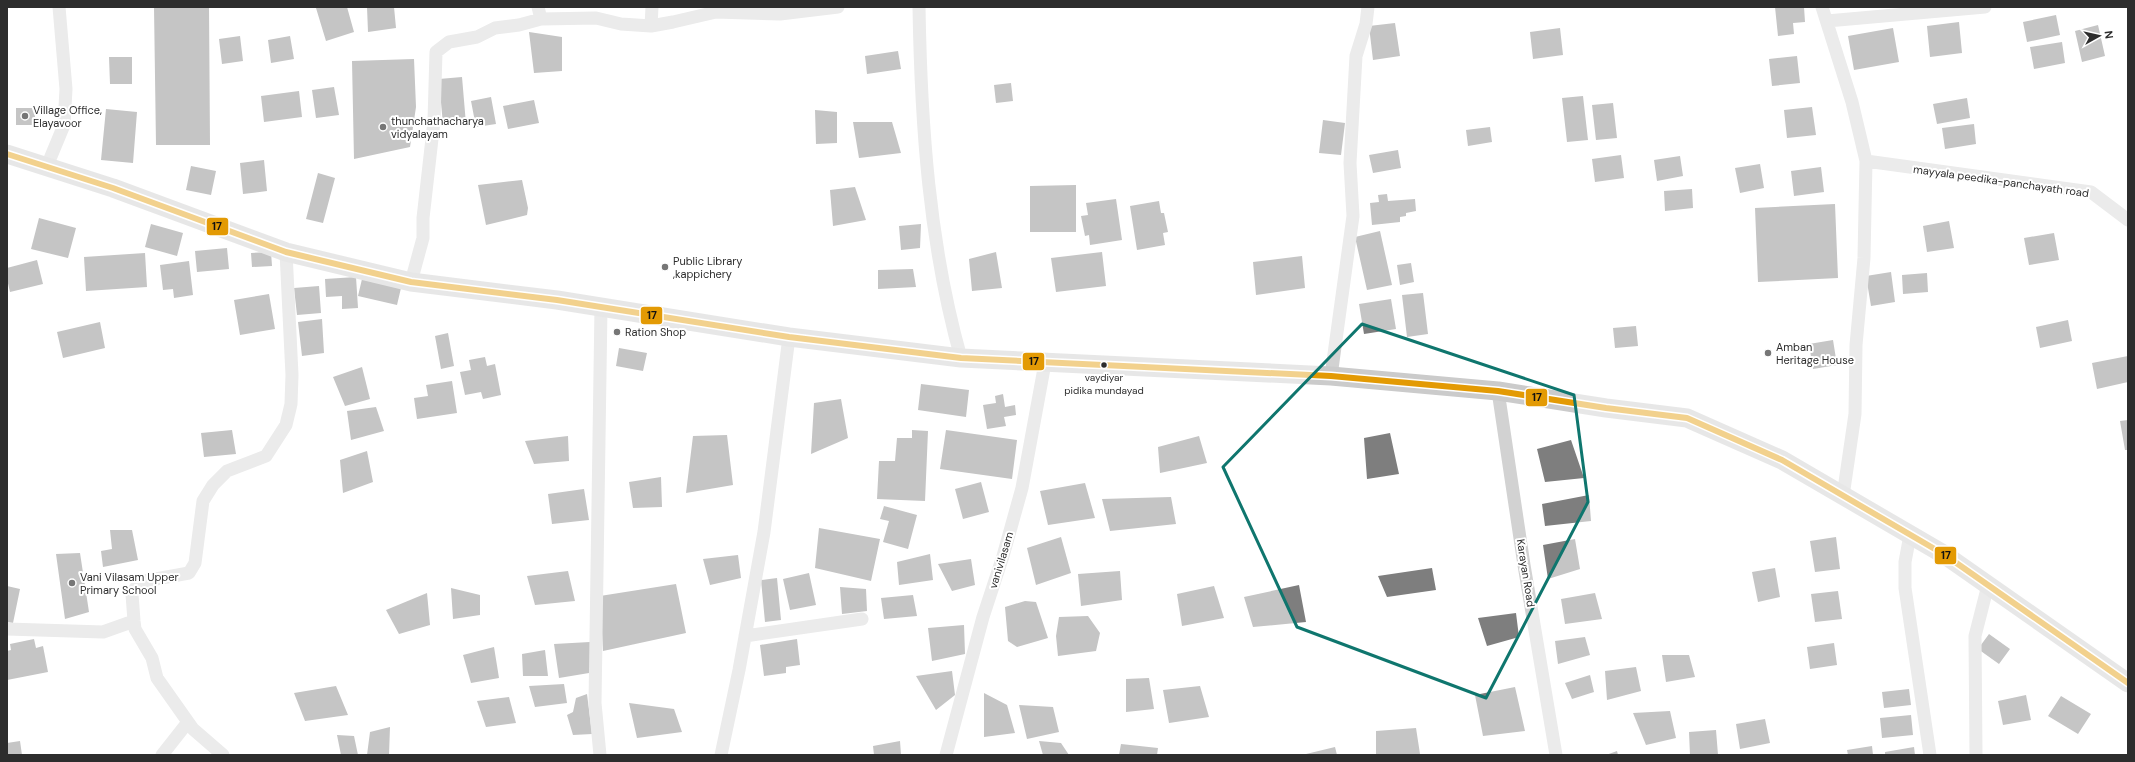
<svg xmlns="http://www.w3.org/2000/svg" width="2135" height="762" font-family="'DM Sans',sans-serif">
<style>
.building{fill:#7e7e7e}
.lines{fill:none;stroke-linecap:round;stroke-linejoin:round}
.minor{stroke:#d2d2d2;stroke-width:13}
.secondary{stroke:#cbcbcb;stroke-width:19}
.bus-1-casing{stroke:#fff;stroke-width:9}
.bus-1{stroke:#e39a04;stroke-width:6}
.marked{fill:none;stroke:#0f766e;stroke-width:3;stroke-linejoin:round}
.poi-dot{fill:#767676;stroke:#fff;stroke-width:1.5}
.bus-dot{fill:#2d2d2d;stroke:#fff;stroke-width:1.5}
.labels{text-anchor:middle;stroke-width:4;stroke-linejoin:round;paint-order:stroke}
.bus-label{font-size:10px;fill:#2d2d2d;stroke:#fff}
.poi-label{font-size:11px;fill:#2d2d2d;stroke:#fff;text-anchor:start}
.street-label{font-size:11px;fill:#2d2d2d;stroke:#fff}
.line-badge{stroke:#fff;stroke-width:1.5}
.pale-badge-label{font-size:11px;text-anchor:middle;font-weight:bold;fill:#111}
</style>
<rect width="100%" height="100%" fill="#fff"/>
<path class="building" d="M154,7h55l1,138h-54z
M347,7l7,25 -28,9 -10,-33z
M367,7h27l2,21 -28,4z
M1775,7h29l1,15 -12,1 1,11 -16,2z
M2056,15l4,20 -33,7 -4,-20z
M1959,22l3,31 -32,4 -3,-31z
M1395,23l5,33 -27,4 -4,-34z
M2098,25l7,31 -23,6 -7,-31z
M1560,28l3,27 -30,4 -3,-27z
M1893,28l6,34 -45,8 -6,-34z
M529,32l33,5v34l-28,2z
M240,36l3,25 -21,3 -3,-25z
M290,36l4,23 -23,4 -3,-23z
M2062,42l3,21 -31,6 -4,-22z
M898,51l3,18 -34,5 -2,-18z
M1797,56l3,27 -28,3 -3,-27z
M109,57h23v27h-22z
M414,59l2,48 -6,40 -56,12 -2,-98z
M462,77l4,47 -23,1 -4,-46z
M1011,83l2,18 -17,2 -2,-18z
M334,87l5,28 -23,3 -4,-28z
M299,91l3,26 -38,5 -3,-26z
M1583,96l5,44 -21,2 -5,-44z
M491,97l5,27 -20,3 -5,-26z
M1967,98l3,20 -33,6 -4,-20z
M534,100l5,23 -31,6 -5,-23z
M1613,103l4,35 -21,2 -4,-35z
M1812,107l4,28 -29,3 -3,-28z
M16,108h19v17h-19z
M106,109l31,3 -4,51 -32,-3z
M815,110l22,2v31l-21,1z
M1323,120l22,3 -4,32 -22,-2z
M853,122h39l9,31 -42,5z
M1974,124l2,20 -31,5 -3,-21z
M1490,127l2,15 -24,4 -2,-16z
M1398,150l3,18 -28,5 -4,-18z
M1621,155l3,23 -29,4 -3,-23z
M1680,156l3,20 -26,5 -3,-21z
M264,160l3,31 -24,3 -3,-31z
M1760,164l4,24 -24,5 -5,-25z
M191,166l25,5 -5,24 -25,-5z
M1821,167l3,25 -30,4 -3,-25z
M318,173l17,5 -12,45 -17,-4z
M522,180l6,28 -1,7 -41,10 -8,-40z
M1076,185v47h-46v-46z
M855,187l11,33 -33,6 -3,-36z
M1692,189l1,19 -28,3 -1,-20z
M1387,194l1,7 27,-2 1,12 -10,2v3l-6,1v5l-28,3 -2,-22 9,-1 -1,-7z
M1116,199l6,41 -32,5 -1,-10 -4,1 -4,-20 7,-1 -2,-12z
M1159,201l2,12h3l4,19 -5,1 2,12 -28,5 -7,-44z
M1835,204l3,74 -80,4 -3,-74z
M39,218l37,10 -8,30 -37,-9z
M1949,221l5,27 -27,4 -4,-26z
M151,224l32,9 -6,23 -32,-9z
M921,224l-1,24 -19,2 -2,-24z
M1380,231l12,54 -25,5 -12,-53z
M2054,233l5,27 -30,5 -5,-27z
M227,248l2,21 -32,3 -2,-21z
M271,252l1,14 -20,1 -1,-14z
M996,252l6,36 -30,3 -3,-32z
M1102,252l4,34 -50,6 -5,-34z
M145,253l2,34 -61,4 -2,-34z
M1302,256l3,32 -49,7 -3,-33z
M37,260l6,24 -33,8 -3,-13v-11z
M189,261l4,34 -19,3 -1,-9 -10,1 -3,-25z
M1411,263l3,19 -14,3 -3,-20z
M913,269l3,18 -38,2v-19z
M1891,272l4,30 -24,4 -5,-30z
M1927,273l1,19 -25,2 -1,-19z
M356,277l2,31 -16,1v-13l-16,1 -1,-18z
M362,279l39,9 -4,17 -39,-9z
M319,286l2,27 -24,2 -3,-27z
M1423,293l5,41 -21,3 -5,-42z
M269,294l6,35 -35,6 -6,-35z
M1391,299l5,30 -32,5 -5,-30z
M322,319l2,34 -22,3 -4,-34z
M2068,320l4,21 -32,7 -4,-21z
M100,322l5,26 -42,10 -6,-26z
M1636,326l2,20 -23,2 -2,-20z
M448,333l6,33 -13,3 -6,-33z
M1833,340l4,25 -24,4 -4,-25z
M619,348l28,5 -4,18 -27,-5z
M2128,356v26l-31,7 -5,-26z
M485,357l2,9 8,-2 6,31 -18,4 -2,-7 -16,3 -5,-23 11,-2 -2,-10z
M362,367l8,32 -25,7 -12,-29z
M452,381l5,32 -40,6 -3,-21 14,-2 -2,-11z
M921,384l48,6 -3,27 -48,-7z
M1003,394l2,13 10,-2 1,10 -12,2 2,9 -19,3 -4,-24 13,-2 -1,-7z
M841,399l7,39 -37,16 3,-51z
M376,407l8,24 -33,9 -4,-29z
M2128,420v30h-3l-5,-29z
M232,430l4,24 -32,3 -3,-24z
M912,430l16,1 -3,70 -48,-2 2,-38h16l2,-23h15z
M946,430l71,10 -5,39 -72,-10z
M1390,433l9,41 -32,5 -3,-41z
M727,435l6,50 -47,8 7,-57z
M568,436l1,25 -35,3 -9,-23z
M1199,436l8,27 -47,10 -2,-26z
M1571,440l13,38 -39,4 -8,-33z
M367,451l6,31 -30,11 -3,-33z
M661,477l1,30 -29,1 -4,-26z
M981,482l8,30 -26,7 -8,-30z
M1085,483l10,35 -47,7 -8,-34z
M584,489l5,31 -37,4 -4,-30z
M1589,495l2,26 -46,5 -3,-22z
M1171,497l5,27 -66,7 -8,-32z
M884,506l33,9 -9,34 -25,-7 6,-21 -9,-2z
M819,528l61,11 -9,42 -56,-13z
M110,530h22l6,30 -35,7 -2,-16 11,-2z
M1061,537l10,36 -35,12 -9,-37z
M1836,537l4,32 -25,3 -5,-31z
M1575,539l5,30 -32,10 -5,-34z
M80,553l9,59 -24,7 -9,-65z
M930,554l3,26 -34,5 -2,-23z
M738,555l3,23 -31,7 -7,-26z
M971,559l4,26 -23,6 -14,-27z
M1432,568l4,22 -49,7 -9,-21z
M1775,568l5,29 -22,5 -6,-30z
M568,571l7,30 -40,4 -8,-29z
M1120,571l2,29 -41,6 -3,-32z
M809,573l7,32 -26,5 -7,-31z
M777,578l4,42 -16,2 -4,-42z
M676,584l10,49 -83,18 -3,-55z
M1299,585l7,37 -53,5 -9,-30z
M7,586l13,3 -7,34 -6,-1z
M1214,586l10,32 -42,8 -5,-32z
M840,587l26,2 1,22 -25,3z
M451,588l29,7v20l-27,4z
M1838,591l4,28 -27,3 -4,-28z
M427,593l3,32 -31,9 -13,-24z
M1595,593l7,26 -37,5 -4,-25z
M913,595l4,21 -33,3 -3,-21z
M1025,601l11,1 12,36 -31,9 -9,-6 -3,-34z
M1516,613l3,24 -32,9 -9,-28z
M1088,616l12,17 -4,18 -38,5 -2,-20 3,-19z
M964,625l1,29 -33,7 -4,-33z
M1989,634l21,15 -11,15 -21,-15z
M1585,637l5,18 -32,9 -3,-23z
M34,639l2,9 7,-2 5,26 -41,8v-29l4,-1 -1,-6z
M797,639l3,26 -14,2v6l-22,3 -4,-31z
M590,642l5,30 -36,6 -5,-34z
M1834,643l3,22 -27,4 -3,-22z
M494,647l5,31 -28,5 -8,-28z
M545,650l3,26h-25l-1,-22z
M1662,655h27l6,22 -29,5z
M1636,667l5,24 -34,9 -2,-29z
M952,671l3,24 -19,15 -20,-34z
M1590,675l4,17 -22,7 -7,-16z
M1149,678l5,31 -28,3v-33z
M564,684l3,19 -32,4 -6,-21z
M336,686l12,29 -43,6 -11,-28z
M1200,686l9,31 -40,6 -6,-33z
M1515,687l10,44 -42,5 -8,-41z
M1909,689l2,16 -27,3 -2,-16z
M984,693l23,12 8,28 -31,4z
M587,694l5,40 -19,1 -6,-20 6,-3 3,-14z
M2026,695l5,25 -28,5 -5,-24z
M2061,696l30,18 -13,20 -30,-18z
M509,697l7,26 -30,4 -9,-26z
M629,703l45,6 8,23 -45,6z
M1019,705l34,2 6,25 -32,7z
M1670,711l6,27 -30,7 -13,-32z
M1911,715l2,20 -31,3 -2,-20z
M1765,719l5,24 -30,6 -4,-25z
M390,727l-1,28h-22l3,-23z
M1416,728l4,26 -44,1v-24z
M1716,730l2,25h-28l-1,-23z
M337,735l17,1 4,19h-17z
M20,741l2,14h-15v-12z
M900,741l1,14h-27l-1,-9z
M1039,741l22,2 8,12h-26z
M1121,744l37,4 -1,7h-38z
M1872,746l1,9h-25l-1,-5z
M1335,747l2,8h-31v-1z
M1914,747l1,8h-30v-3z
M1617,751l1,4h-12z"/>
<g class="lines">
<path class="minor" d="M538,7l3,12
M919,7c2,118 10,237 42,351
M1822,7l30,95 14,59 -2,97 -8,87 -1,69 -12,82
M1827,21l158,-14
M651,26l1,-19
M1866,161l225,31 37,28
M47,166l17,-41 2,-36 -7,-82
M411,282l12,-44v-20l11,-97 2,-69 13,-10 28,-5 18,-9 24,-3 22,-6 55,-1 25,6 30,2 22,-4 43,-10 64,2 58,-7
M1331,376l22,-160 -3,-53 6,-107 10,-32 2,-17
M1498,391l26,174 32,190
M1910,535l-5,27v26l25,167
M7,629l96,3 31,-11
M745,636l117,-17
M162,755l26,-33
M223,755l-30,-26 -36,-51 -5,-20 -17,-29 -1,-8 -2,-27 7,-12 50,-9 6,-10 8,-62 10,-16 14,-14 39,-15 20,-31 5,-21 1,-29 -6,-123
M600,755l-5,-52 6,-396
M721,755l18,-85 25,-138 25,-195
M946,755l37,-138 20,-61 19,-68 23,-125
M1976,755l-1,-119 13,-51"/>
<path class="secondary" d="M7,154l106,34 173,64 125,30 146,18 232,37 172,21 370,18 167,15 108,17 81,10 95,42 163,95 183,128"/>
<g class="bus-1-casing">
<path id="bus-1" d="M7,154l106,34 173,64 125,30 146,18 232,37 172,21 370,18 167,15 108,17 81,10 95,42 163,95 183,128"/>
</g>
<use href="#bus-1" class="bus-1"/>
</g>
<path d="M0 0H2135V762H0ZM1362,324l212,71 14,107 -102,196 -189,-71 -74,-160z" fill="#fff" fill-opacity=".55" fill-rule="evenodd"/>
<path class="marked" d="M1362,324l212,71 14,107 -102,196 -189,-71 -74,-160z"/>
<g class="poi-dot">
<circle cx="25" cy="116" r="4"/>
<circle cx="383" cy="127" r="4"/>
<circle cx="665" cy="267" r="4"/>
<circle cx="617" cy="332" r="4"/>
<circle cx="1768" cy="353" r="4"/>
<circle cx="72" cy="583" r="4"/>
</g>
<circle class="bus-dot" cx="1104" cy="365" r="3.5"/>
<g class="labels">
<g class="bus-label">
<text x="1104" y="381">vaydiyar<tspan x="1104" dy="13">pidika mundayad</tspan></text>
</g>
<g class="poi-label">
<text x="33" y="114">Village Office,<tspan x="33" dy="13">Elayavoor</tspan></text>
<text x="391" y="125">thunchathacharya<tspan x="391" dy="13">vidyalayam</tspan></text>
<text x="673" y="265">Public Library<tspan x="673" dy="13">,kappichery</tspan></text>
<text x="625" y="336">Ration Shop</text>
<text x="1776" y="351">Amban<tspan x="1776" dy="13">Heritage House</tspan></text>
<text x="80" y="581">Vani Vilasam Upper<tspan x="80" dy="13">Primary School</tspan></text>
</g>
<g class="street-label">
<text transform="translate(2001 181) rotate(8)" y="4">mayyala peedika-panchayath road</text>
<text transform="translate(1001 560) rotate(-73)" y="4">vanivilasam</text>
<text transform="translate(1526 573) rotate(81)" y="4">Karayan Road</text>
</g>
</g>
<g class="line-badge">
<rect x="206" y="217" width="23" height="19" rx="4" fill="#e39a04"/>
<rect x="640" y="306" width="23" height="19" rx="4" fill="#e39a04"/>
<rect x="1022" y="352" width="23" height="19" rx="4" fill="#e39a04"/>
<rect x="1525" y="388" width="23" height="19" rx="4" fill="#e39a04"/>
<rect x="1934" y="546" width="23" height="19" rx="4" fill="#e39a04"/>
</g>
<g class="pale-badge-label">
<text x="217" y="230">17</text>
<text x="652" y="319">17</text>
<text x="1034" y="365">17</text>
<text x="1537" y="401">17</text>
<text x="1946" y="559">17</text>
</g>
<rect width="2135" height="762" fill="none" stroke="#2d2d2d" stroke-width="16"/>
<g transform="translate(2099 36) rotate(82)" stroke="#ffffff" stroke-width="3" paint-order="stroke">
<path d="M0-3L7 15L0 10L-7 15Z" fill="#2d2d2d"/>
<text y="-6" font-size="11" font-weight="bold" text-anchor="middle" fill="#2d2d2d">N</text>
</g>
</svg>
